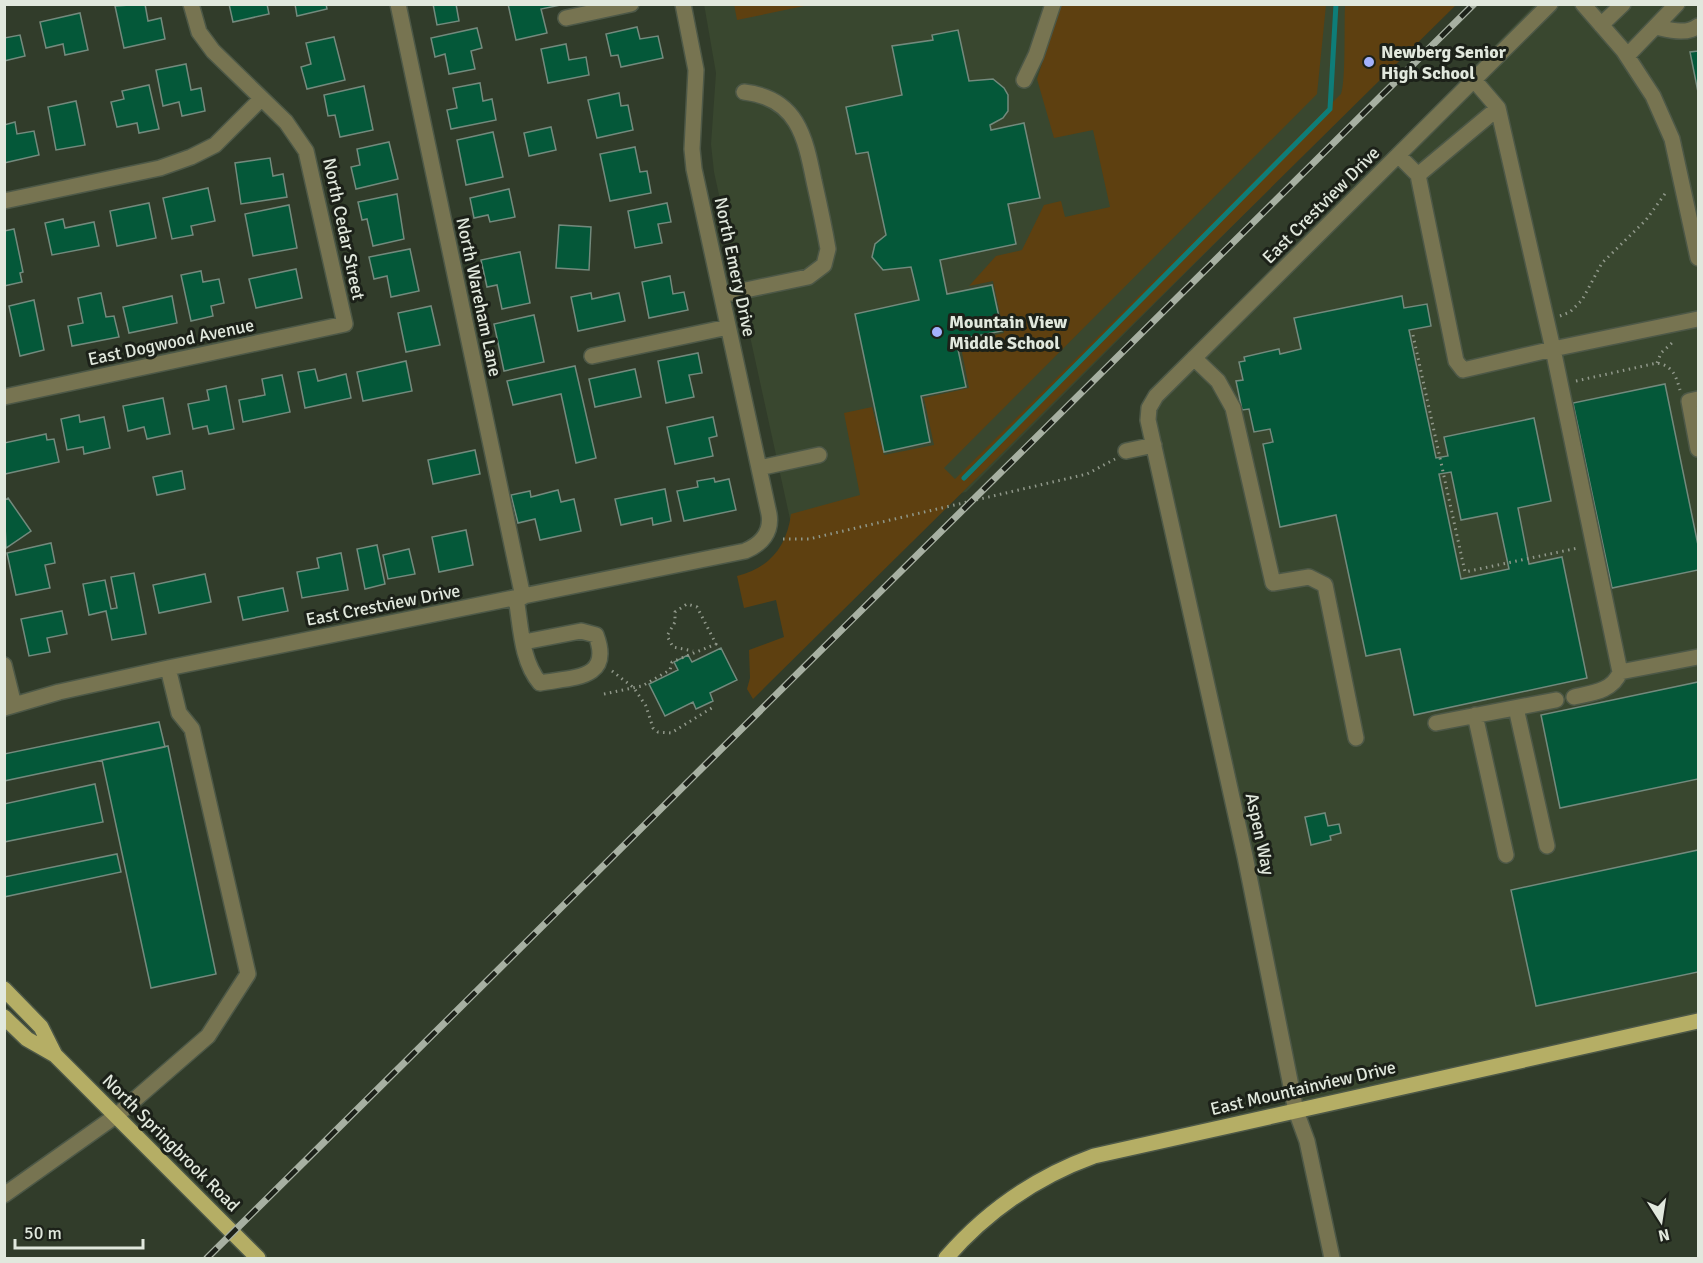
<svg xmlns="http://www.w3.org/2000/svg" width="1703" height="1263" font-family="Signika,sans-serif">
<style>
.built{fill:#39472f}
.green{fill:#5e4010}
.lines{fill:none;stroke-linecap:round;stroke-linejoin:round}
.stream{stroke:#0e7d78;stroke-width:5}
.building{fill:#045839;stroke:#738a7d;stroke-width:1.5;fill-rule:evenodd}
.minor-casing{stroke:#4d5847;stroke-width:18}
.major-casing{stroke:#4d5847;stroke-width:18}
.path{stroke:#90988a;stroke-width:3;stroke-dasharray:1.5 4.5;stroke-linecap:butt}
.minor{stroke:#777451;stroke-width:15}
.major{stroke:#b5ae65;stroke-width:15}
.rail-casing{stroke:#a7b0a2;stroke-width:7}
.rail{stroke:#1c2119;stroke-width:4.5;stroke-dasharray:14;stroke-linecap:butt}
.poi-dot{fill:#a3b2fd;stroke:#1c2119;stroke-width:2}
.labels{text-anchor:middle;stroke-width:6;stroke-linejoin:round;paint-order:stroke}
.poi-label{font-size:18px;font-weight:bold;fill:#e1e8dd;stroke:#1c2119;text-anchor:start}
.street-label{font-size:18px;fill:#e1e8dd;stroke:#1c2119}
</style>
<rect width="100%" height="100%" fill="#313c2a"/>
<path class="built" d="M704,4l750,1 -488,487 -174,36 -78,-356 -3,-28 5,-71z
M1534,5h164v1019l-402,87 -142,-666 2,-49z"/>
<path class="green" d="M734,4h75v1l-72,15z
M1061,5h265l-9,89 -373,374 11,11 386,-385c5,-13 3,-71 4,-89h111l-703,694 -6,-10 3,-11 -1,-28 35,-13 -8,-37 -32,8 -7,-32c33,-8 50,-30 54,-62l69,-19 -16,-82 28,-6 12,48 50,-10 -10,-47 45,-10 -9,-46 44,-9 -11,-52 -24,5 27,-30 26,-6 22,-45 17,-4 4,16 45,-10 -17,-77 -39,8 -17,-59z"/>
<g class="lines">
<path class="stream" d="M964,478l366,-369 6,-105"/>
</g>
<path class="building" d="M145,4l3,17 13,-3 4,21 -41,9 -9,-42z
M229,4h38l2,10 -36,8z
M295,4h31l1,5 -30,7z
M433,4h23l3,17 -22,4z
M508,4h53v1l-20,4 6,24 -31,7z
M80,13l8,37 -23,5 -2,-11 -17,4 -6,-26z
M637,27l3,12 18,-3 5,22 -42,9 -3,-12 -7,1 -5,-22z
M477,28l5,20 -11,3 4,18 -26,5 -4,-20 -10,3 -4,-19z
M958,30l11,51 24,-2 11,9 4,7v16l-5,7 -13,7 1,5 33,-7 16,75 -32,6 8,40 -76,16 7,34 45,-9 10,46 -46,9 10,47 -45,9 9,46 -46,10 -29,-138 64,-14 -8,-33 -28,3 -11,-13 3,-13 11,-9 -18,-83 -12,2 -10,-47 56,-12 -10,-49 41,-6 -1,-5z
M20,35l5,21 -21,5v-23z
M334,37l11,43 -38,9 -6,-22 10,-3 -5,-21z
M566,44l3,16 17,-3 3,18 -41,8 -7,-34z
M1698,51v41l-8,-40z
M186,64l5,26 10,-2 4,23 -23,5 -3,-14 -16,4 -7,-36z
M480,83l3,18 9,-2 4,21 -45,9 -4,-19 10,-2 -4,-20z
M149,85l10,44 -20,4 -2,-10 -20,4 -6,-25 13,-3 -2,-8z
M364,86l9,44 -33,7 -5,-22 -7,1 -4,-21z
M619,93l2,13 7,-1 5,25 -36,8 -9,-38z
M76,101l9,44 -29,5 -8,-43z
M15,122l2,12 17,-3 5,24 -35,8v-38z
M551,127l5,23 -27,6 -5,-23z
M493,132l10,45 -37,8 -9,-45z
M389,142l9,37 -42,10 -5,-22 9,-2 -3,-16z
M635,147l5,25 7,-1 4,22 -41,8 -10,-47z
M270,158l3,18 10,-2 4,23 -46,7 -6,-41z
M208,188l7,33 -24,5 2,9 -21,4 -9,-41z
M509,189l6,28 -25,5 -2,-7 -14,3 -4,-20z
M397,194l7,45 -31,7 -6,-27 -5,1 -4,-18z
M149,203l7,35 -39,8 -7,-35z
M667,203l4,19 -13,2 4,19 -27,5 -7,-37z
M289,205l8,43 -44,8 -8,-42z
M63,219l2,9 29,-6 5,24 -47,9 -7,-32z
M559,225l32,2 -2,43 -33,-2z
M14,229l9,43 -3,1 2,9 -18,4v-55z
M410,249l9,42 -28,6 -4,-21 -13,3 -5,-22z
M520,252l10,51 -28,6 -5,-24 -10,2 -6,-27z
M296,269l6,29 -46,10 -7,-29z
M201,271l2,11 16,-3 5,24 -13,3 2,10 -22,5 -10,-46z
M670,276l3,18 11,-2 4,18 -39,8 -7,-36z
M101,293l5,24 8,-1 5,21 -47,9 -4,-20 15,-3 -5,-25z
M591,293l1,6 27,-6 6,28 -47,10 -7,-34z
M172,296l5,27 -48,10 -6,-26z
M1402,296l2,12 23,-4 4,22 -22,4 27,128 12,-2 -4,-19 90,-19 17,83 -33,7 11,56 33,-7 25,121 -173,37 -14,-66 -34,7 -30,-141 -56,12 -17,-83 10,-2 -3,-13 -16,3 -5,-23 -7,1 -6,-29 7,-1 -4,-18 6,-1 -1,-4 35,-8 1,5 21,-5 -7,-31zM1451,472l10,48 36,-7 12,56 -48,10 -22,-105z
M34,300l10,50 -24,6 -11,-50z
M431,306l9,39 -34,7 -8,-39z
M534,315l10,47 -40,9 -10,-47z
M698,353l4,20 -13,2 5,22 -28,6 -8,-42z
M406,361l6,30 -49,10 -6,-29z
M575,366l21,92 -20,5 -15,-69 -48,11 -6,-24z
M315,369l3,12 28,-7 5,24 -46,10 -7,-36z
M635,369l6,28 -46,10 -6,-28z
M282,375l8,37 -47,10 -4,-22 26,-5 -3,-16z
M1665,384l33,161v25l-86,18 -39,-185z
M226,386l8,43 -25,5 -2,-8 -14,3 -5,-25 21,-4 -2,-10z
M163,398l7,36 -23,5 -3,-12 -16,4 -5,-25z
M79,415l1,7 24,-5 6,31 -26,6 -1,-7 -16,3 -6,-31z
M713,417l4,19 -8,2 4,18 -38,8 -8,-37z
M46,434l1,6 7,-1 5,23 -54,12 -1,-31z
M475,450l5,24 -47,10 -5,-24z
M182,471l3,18 -28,6 -4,-18z
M714,478l1,4 14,-3 7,31 -52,11 -7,-30 21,-4 -1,-6z
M665,489l6,32 -18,4 -1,-7 -31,7 -6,-26z
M558,490l3,12 13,-3 7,32 -41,9 -5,-21 -17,4 -7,-28 19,-4 1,6z
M8,498l23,33 -25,17 -2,-47z
M466,530l7,35 -34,7 -7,-35z
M51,543l4,20 -10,2 5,23 -34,7 -9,-42z
M377,545l8,39 -20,5 -8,-40z
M409,549l6,25 -27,5 -5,-24z
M341,553l7,37 -46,8 -5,-26 22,-4 -2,-10z
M134,573l12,61 -34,6 -6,-29 -17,4 -6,-31 22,-4 6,29 6,-1 -6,-31z
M205,574l6,28 -52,11 -6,-28z
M283,588l5,23 -45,9 -5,-23z
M62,611l5,23 -20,4 3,14 -21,4 -8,-37z
M721,648l16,32 -27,13 3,8 -17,8 -3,-7 -28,14 -16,-32 29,-14 -4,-8 14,-7 4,7z
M1698,682v97l-138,29 -19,-93z
M159,722l6,25 -161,34v-27z
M168,746l48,228 -65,14 -49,-228z
M95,784l8,38 -99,20v-38z
M1325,813l3,13 11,-2 2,9 -11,3 1,4 -20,5 -6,-28z
M1698,850v122l-162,34 -25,-116z
M117,854l4,18 -117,25v-20z"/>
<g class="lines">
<g class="minor-casing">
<path id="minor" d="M398,4l125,593
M1583,4l40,46 30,46 19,43 26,119
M566,18l65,-14
M1601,25l22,-21
M1656,27c14,3 31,8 42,-1
M1627,56l50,-52
M1024,80l12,-25 17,-51
M1398,155l20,20 38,186 7,9 90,-21 -55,-241 -24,-28
M1418,175l80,-67
M4,201l156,-33 31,-11 24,-12 46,-46
M722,295l86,-18 16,-12 4,-16c-4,-23 -9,-46 -14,-68 -9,-45 -17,-83 -70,-89
M1698,319l-145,30 67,323 78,-15
M592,356l136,-29
M1194,358l24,23 15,27 40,175 36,-6 16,8 31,153
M4,397l341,-73 -39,-173 -20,-29 -73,-71 -14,-19 -8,-28
M1698,399l-9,2 9,48
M1126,451l28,-6
M759,468l60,-13
M516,598c5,28 5,63 24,85 33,-6 73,-3 56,-48l-15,-4 -57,11
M4,665l10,40
M1574,697c18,-4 39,-6 46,-25
M4,708l55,-16 109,-24 577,-117c17,-7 27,-19 24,-37l-75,-345 -2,-20 4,-79 -13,-66
M1516,708l31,138
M1475,715l31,140
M1436,723l120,-23
M4,1195l113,-80 91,-79 40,-62 -56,-245 -13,-16 -11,-45
M1332,1258l-25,-117 -11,-30 -51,-255 -97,-436 1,-12 7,-12 394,-392"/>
</g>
<g class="major-casing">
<path id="major" d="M4,989l37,38 14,28
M4,1017l23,22 28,16 203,203
M946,1258c40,-46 90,-81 148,-102l604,-135"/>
</g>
<path class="path" d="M1560,316l10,-4 12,-12 20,-37 44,-43 21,-29
M1413,335l52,237 113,-24
M1657,363l4,-10 13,-12
M1576,381l81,-18c16,3 19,13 23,27
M783,539h26l278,-65 28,-15
M612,671l22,17 12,18 7,22 5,4 13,1 44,-27
M604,694l38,-8 28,-16 2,-8 44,-18 -19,-37 -10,-3 -12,8v10l-8,14 6,11 20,4"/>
<use href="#minor" class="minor"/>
<use href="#major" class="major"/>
<g class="rail-casing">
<path id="rail" d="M207,1258l1267,-1254"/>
</g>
<use href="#rail" class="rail"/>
</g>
<g class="poi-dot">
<circle cx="1369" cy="62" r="6"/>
<circle cx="937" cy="332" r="6"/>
</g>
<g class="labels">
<g class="poi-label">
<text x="1381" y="58">Newberg Senior<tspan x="1381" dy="21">High School</tspan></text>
<text x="949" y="328">Mountain View<tspan x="949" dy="21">Middle School</tspan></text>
</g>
<g class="street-label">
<text transform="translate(1321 205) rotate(-45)" y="6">East Crestview Drive</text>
<text transform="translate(344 229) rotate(78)" y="6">North Cedar Street</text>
<text transform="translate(735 267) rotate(78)" y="6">North Emery Drive</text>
<text transform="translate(479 297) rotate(78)" y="6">North Wareham Lane</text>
<text transform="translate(171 342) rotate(-12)" y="6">East Dogwood Avenue</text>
<text transform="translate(383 605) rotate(-11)" y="6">East Crestview Drive</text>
<text transform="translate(1260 834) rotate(78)" y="6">Aspen Way</text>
<text transform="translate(1303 1088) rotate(-13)" y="6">East Mountainview Drive</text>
<text transform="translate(171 1143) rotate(45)" y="6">North Springbrook Road</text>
</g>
</g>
<rect width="1703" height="1263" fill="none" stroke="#e1e8dd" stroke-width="12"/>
<g transform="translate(1661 1221) rotate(168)" stroke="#1c2119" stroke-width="4.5" paint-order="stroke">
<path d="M0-4.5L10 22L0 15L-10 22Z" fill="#e1e8dd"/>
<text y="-9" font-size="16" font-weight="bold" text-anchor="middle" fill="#e1e8dd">N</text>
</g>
<path d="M15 1239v9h128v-9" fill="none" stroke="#e1e8dd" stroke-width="3"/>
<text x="24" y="1239" font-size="18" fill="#e1e8dd" stroke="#1c2119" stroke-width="4.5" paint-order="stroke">50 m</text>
</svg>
